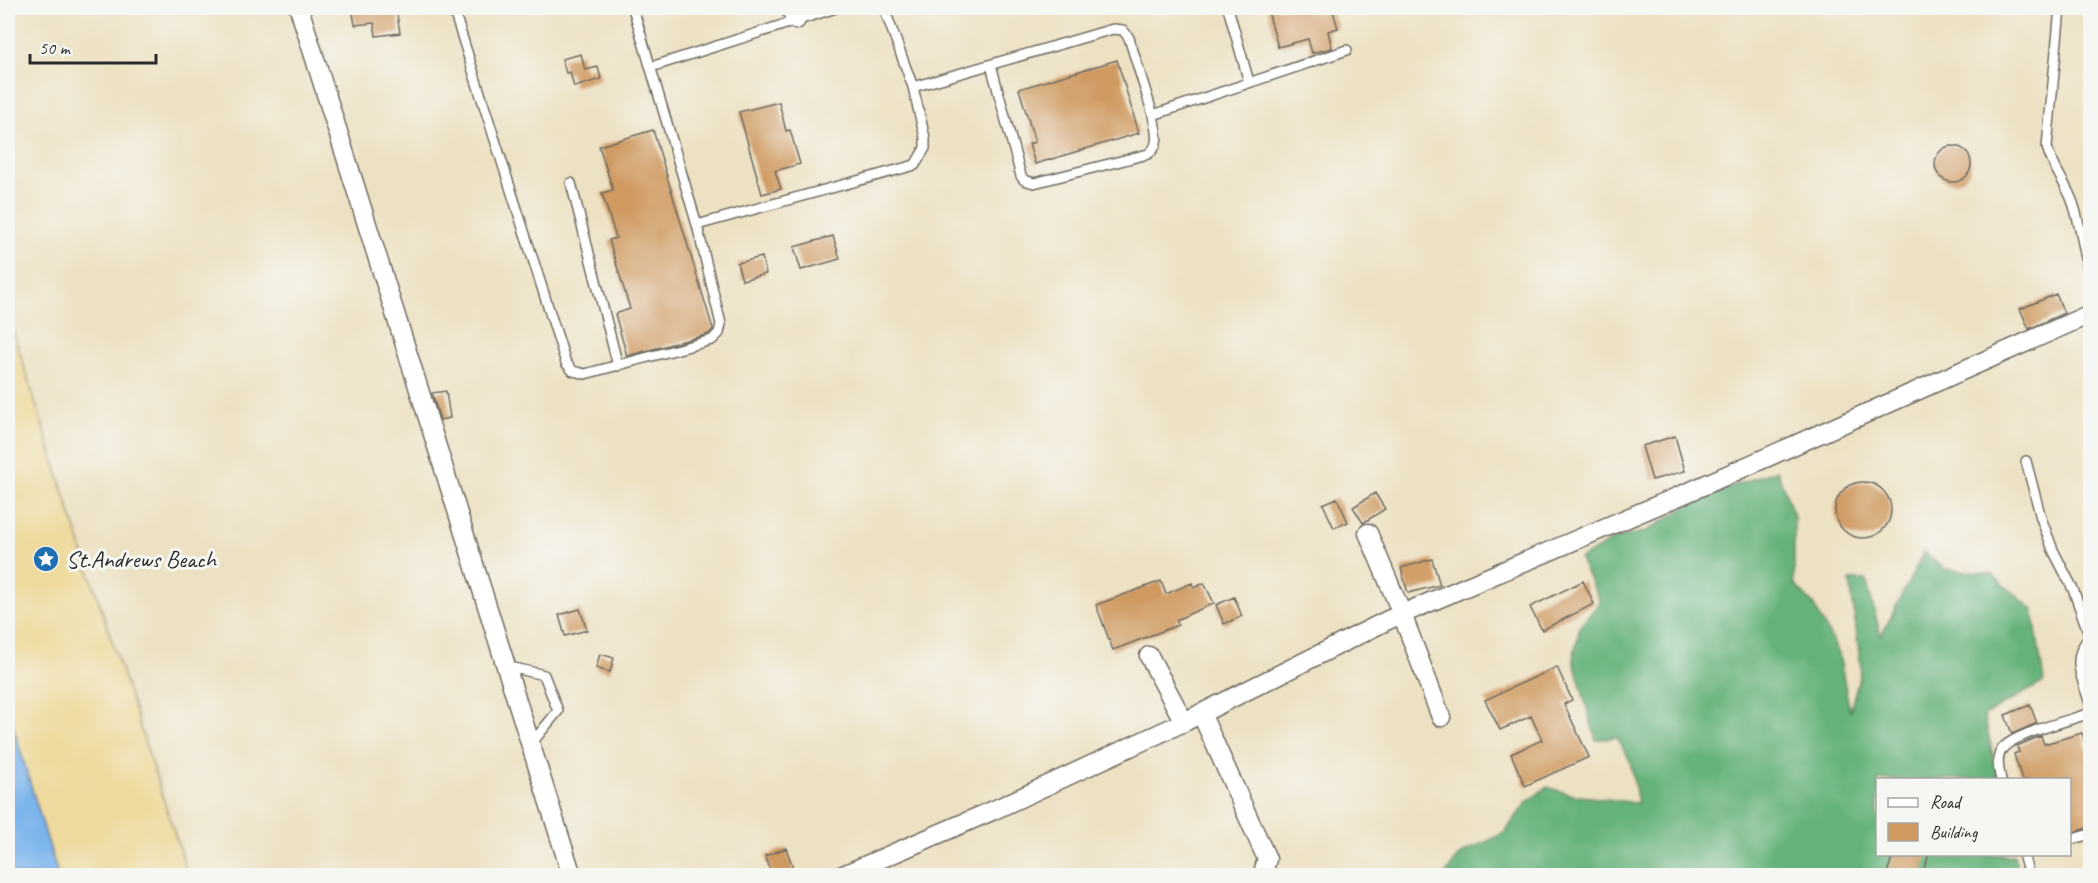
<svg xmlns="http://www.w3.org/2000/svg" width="2098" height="883" font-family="Caveat,sans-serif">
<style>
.forest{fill:#66b27c;stroke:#486e54;stroke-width:1.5}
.sand{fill:#eeda9e;stroke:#8c8264;stroke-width:1.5}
.water{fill:#7cb4ec;stroke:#54708c;stroke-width:1.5}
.building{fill:#cf9a60}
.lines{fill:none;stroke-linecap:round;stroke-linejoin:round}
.service-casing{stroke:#6f6b60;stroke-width:12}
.minor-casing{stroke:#6f6b60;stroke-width:21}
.service{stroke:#fff;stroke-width:9}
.minor{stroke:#fff;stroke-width:18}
.labels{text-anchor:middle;stroke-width:6;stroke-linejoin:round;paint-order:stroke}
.poi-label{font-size:24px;fill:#2b2b2b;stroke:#f6f6f2;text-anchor:start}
</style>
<rect width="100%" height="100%" fill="#f6f6f2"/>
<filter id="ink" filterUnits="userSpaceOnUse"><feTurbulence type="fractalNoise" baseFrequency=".0167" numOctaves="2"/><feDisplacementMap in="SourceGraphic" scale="12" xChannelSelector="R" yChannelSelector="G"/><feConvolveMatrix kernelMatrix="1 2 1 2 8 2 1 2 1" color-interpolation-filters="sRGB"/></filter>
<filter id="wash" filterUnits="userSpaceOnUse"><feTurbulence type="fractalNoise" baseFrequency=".008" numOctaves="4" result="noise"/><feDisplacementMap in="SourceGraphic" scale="24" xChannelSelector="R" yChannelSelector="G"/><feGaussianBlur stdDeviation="1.35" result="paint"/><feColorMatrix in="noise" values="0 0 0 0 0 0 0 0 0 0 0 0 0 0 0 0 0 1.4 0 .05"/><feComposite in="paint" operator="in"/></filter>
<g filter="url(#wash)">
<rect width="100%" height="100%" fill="#ede1c3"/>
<path class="forest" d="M1777,470l17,46v68l19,20 26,50 11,58 11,-43 -11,-89h16l15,56 43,-84 20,17 47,5 42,36 11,72 -60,33 14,64 -120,1v74l136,1 5,20 -575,1 17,-22 43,-21 23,-31 20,-15 26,8 65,8 -8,-42 -13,-24 -21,3 -23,-81 7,-33 20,-24 -20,-43 34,-20 33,-8 55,-34z"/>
<path class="sand" d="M8,314c57,188 120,374 180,561h-130l-50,-165z"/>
<path class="water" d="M8,710l50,165h-50z"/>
<g id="blocks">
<path class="building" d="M352,8h44l4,25 -24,3 -2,-13 -19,2z
M1267,8h65l6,20 -10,3 4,17 -20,5 -4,-14 -30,8z
M581,54l4,16 13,-3 3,12 -27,8 -4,-15 -4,1 -4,-14z
M1117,60l22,73 -104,31 -6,-20 6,-2 -16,-53z
M779,102l7,29 4,-1 10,34 -25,7 6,18 -19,5 -23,-82z
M653,130l60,199 -4,5 -82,22 -12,-42 15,-5 -21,-69 7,-2 -14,-45 11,-3 -14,-44z
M1935 164a18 18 0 1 1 36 0a18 18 0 1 1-36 0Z
M833,236l7,23 -39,11 -7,-23z
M762,257l4,17 -24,6 -5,-17z
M2056,294l8,19 -35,16 -9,-20z
M446,391l4,27 -10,2 -8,-27z
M1675,436l10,35 -33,9 -10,-34z
M1835 510a28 28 0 1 1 56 0a28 28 0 1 1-56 0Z
M1375,493l10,16 -22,14 -10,-16z
M1337,498l11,24 -14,6 -11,-24z
M1432,559l8,26 -32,8 -7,-25z
M1161,581l5,13 26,-11 2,5 10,-5 10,20 -38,17 2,5 -65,25 -17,-45z
M1583,581l11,23 -52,26 -12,-23z
M1234,597l8,19 -18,8 -8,-19z
M580,609l7,21 -22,6 -6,-21z
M600,654l14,4 -4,14 -14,-4z
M1557,667l15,33 -8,4 25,53 -64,29 -14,-32 31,-14 -11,-24 -31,14 -15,-30z
M2030,705l7,18 -25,11 -7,-19z
M2082,733l9,28v66l-21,6v-53h-48l-8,-26 5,-2 -2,-6 24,-10 3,8z
M786,848l8,22 -14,6h-8l-7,-20z
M1893,855h36l-8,21h-35z"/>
</g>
</g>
<g filter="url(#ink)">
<use href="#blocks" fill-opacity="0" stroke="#6f6b60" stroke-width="1.5"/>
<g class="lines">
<g class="service-casing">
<path id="service" d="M453,8l113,355 7,8 12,3 127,-34 7,-7 2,-9 -24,-99 -64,-217
M884,8l29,79 200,-58 10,1 6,8 24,77 194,-65
M1228,8l21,74
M2060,8l-13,139c5,20 19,36 26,56 8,24 12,52 17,78
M991,65l30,111 3,4 10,3 114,-29c14,-9 7,-25 5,-39
M651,67l185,-59
M571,183l47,183
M697,225l218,-60 10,-17v-10l-12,-51
M2026,461l15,57 12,32 20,39 17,48
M2090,637c-21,21 -7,42 0,67
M506,666l38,9 14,36 -27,33
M2001,780c-2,-10 -6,-23 2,-32 11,-14 68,-28 87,-35
M2070,840l20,-6
M2023,854l6,22"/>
</g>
<g class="minor-casing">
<path id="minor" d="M299,8l273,868
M790,8l6,12
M1368,533l34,81 39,103
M1149,656l35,66
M1201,713l66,146 -4,14
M841,876l153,-66 190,-88 204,-102 303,-129 399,-177"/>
</g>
<use href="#service" class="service"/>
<use href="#minor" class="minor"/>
</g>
</g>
<defs>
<g id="sight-disc" transform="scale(1.35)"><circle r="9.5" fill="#1f6fb2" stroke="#f6f6f2"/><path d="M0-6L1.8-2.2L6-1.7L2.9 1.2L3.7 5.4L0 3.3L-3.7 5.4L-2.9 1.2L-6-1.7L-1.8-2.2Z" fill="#fff"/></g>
</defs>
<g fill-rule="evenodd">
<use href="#sight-disc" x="46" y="559"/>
</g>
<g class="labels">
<g class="poi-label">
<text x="66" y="567">St.Andrews Beach</text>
</g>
</g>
<rect width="2098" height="883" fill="none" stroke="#f6f6f2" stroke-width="30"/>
<rect x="1876" y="778" width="195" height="78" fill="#f6f6f2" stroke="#a5a5a2" stroke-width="1.5"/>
<rect x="1888" y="798" width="30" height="9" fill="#ffffff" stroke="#a5a5a2" stroke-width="1.5"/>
<text x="1930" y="808" font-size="18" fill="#2b2b2b">Road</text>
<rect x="1888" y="823" width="30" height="18" fill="#cf9a60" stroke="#a5a5a2" stroke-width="1.5"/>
<text x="1930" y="838" font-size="18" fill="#2b2b2b">Building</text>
<path d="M30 54v9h126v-9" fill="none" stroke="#2b2b2b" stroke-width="3"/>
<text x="39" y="54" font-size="18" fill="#2b2b2b" stroke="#f6f6f2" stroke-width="4.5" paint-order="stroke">50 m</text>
</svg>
